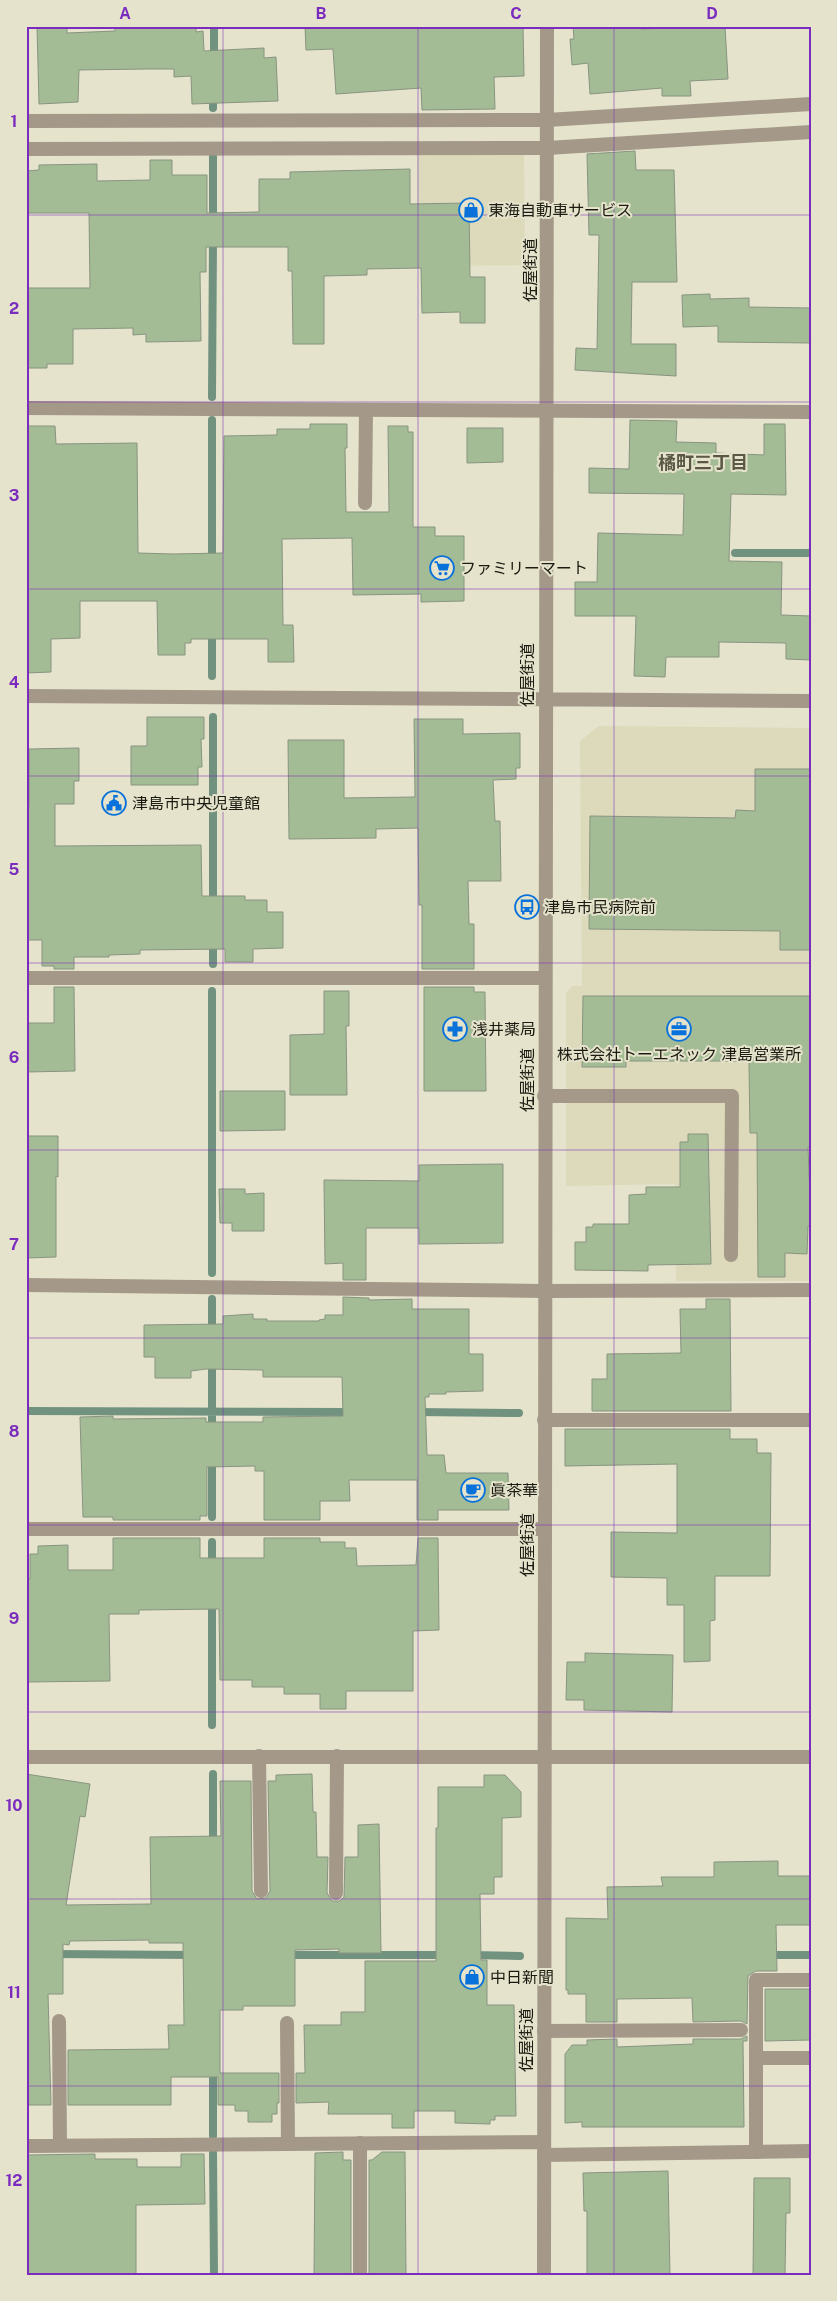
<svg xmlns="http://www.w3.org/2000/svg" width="837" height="2301" font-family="'Public Sans','Noto Sans JP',sans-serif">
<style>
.built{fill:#dcdaba}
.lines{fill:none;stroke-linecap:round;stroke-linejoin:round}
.stream{stroke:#729280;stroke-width:8}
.building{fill:#a4bc96;stroke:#889481}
.service{stroke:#a49889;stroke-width:14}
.minor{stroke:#a49889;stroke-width:14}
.tertiary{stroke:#a49889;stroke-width:14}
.grid{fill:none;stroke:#7b2cbf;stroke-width:1;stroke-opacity:0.55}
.labels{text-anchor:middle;stroke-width:4;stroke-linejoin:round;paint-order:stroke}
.poi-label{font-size:16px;fill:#1b1b12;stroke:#e5e3cb;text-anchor:start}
.street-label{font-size:16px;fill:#1b1b12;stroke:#e5e3cb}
.neighbourhood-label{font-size:18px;font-weight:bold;fill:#5a5844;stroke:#e5e3cb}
.neatline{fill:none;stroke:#7b2cbf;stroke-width:2}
.grid-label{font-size:16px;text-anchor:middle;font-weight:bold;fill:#7b2cbf}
</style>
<rect width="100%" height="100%" fill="#e5e3cb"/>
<path class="built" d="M417,155h107l1,110 -107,1z
M599,726l212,2v553h-135l-1,-97 -109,2v-193l6,-7h10l-2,-245z"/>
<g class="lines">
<path class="stream" d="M214,59v-33
M213,108v-15
M213,222v-66
M212,397l1,-159
M212,420v143
M735,553h76
M212,630v46
M213,717v188
M213,939v25
M212,991v282
M212,1335v-36
M26,1411l326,1
M416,1412l103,1
M212,1432v-71
M212,1459v58
M212,1567v-25
M212,1725v-126
M213,1774v70
M53,1954l139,1
M286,1955h158
M471,1955l49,1
M766,1955h45
M213,2136v-68
M213,2153l1,122"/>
</g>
<path class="building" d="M37,26h30v7l48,-2v-5h81v6l7,-1 1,20 60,-3v10l12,-1 2,44 -86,3 -1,-28 -17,1v-8h-27l-68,1 -1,32 -39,2z
M305,26h218l1,50 -30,1 1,32 -73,1 -1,-22 -85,6 -3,-45 -27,1z
M573,26h68v3l84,-3 3,53 -38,2 1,15h-29v-8l-72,6 -2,-31 -16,2 -2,-26h4z
M635,151l1,19h38l3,112h-45l-1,62h45v32l-101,-6 1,-22 21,1 2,-114h-10l-2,-81z
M150,160h22v15h35v38l52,-1v-33h31v-7l120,-3v35l59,-1 1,74h15v46h-25v-11l-38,1 -1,-45 -54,1v6l-43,1v68h-31l-1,-73h-4v-24h-82v25h-6l1,69 -55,1v-8l-13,1v-7l-60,1v35h-26v4h-21l1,-80h63l-1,-75h-63v-42l13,-1v-5l58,-1v17l53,-1z
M710,294v5l39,-1v9l62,1v35l-93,-1v-16l-35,1 -1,-32z
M630,420l47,1 -1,21 40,1v10l48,2v-31h21l1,71 -55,-1 -2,67 53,1 -1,53 30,1v44l-25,-1v-16l-67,-1v15h-53l-1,20 -31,-1 2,-60h-61v-34h22l1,-49 85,2 1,-41 -95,-1v-25l40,1z
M310,424h37v24h-2l1,64h43l-1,-86h20v6h5v95h22v9h29v65l-43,1v-8l-68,1 -1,-57 -70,1 1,86h10l1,37h-26v-23h-77v4h-6v12h-27l-1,-54h-77v37l-29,1v33l-25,1v-247h29l1,18 81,-1 1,110 35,1 50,-1 1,-117 53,-1v-6h33z
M467,428h36v34l-36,1z
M147,717h57v22h-3l1,28h-4v18h-67v-39h16z
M414,719h49v15l57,-1v35h-4v11l-23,1 2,41h5l1,60h-33l1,43h5v45h-52v-64h-3l-1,-77 -42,1v9l-87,1 -1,-99h56v58l71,-1z
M79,748v33h-5v23h-19v42l146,-1 1,51h43v4h22v12h16v36l-30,1v13h-28v-13l-85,1v4l-31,1v2h-35v12h-20v-3h-12v-26h-16v-133h3v-58z
M755,769h56v181h-31v-19l-191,-2 1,-113 145,2 1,-8 19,1z
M54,987h20l1,84 -49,1 2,-49h26z
M424,987h50v5h11l1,99h-62z
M324,991h25v35h-3l1,69h-57v-60l34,-1z
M583,996h228v151h-3l3,79h-3l-1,28 -22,-1v24h-27l-1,-144h-7l-1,-72h-123v6h-44z
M220,1091h65v39l-65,1z
M688,1134h20l3,130 -63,1v6l-73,-1v-28h11v-15h7v-3h36v-29l17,-1v-7h34v-45h8z
M26,1136h32v41l-2,-1v81l-30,1z
M503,1164v79l-84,1v-16h-53v52h-23v-17l-18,1 -1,-84 95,1v-16z
M219,1189h26v5l19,-1v38h-32v-8h-12z
M343,1297l26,1v2l43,-1v10h57v45h14v37l-37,1v2h-17v3h-4l2,58h17l2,18h62l1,37h-71v10h-21v-40h-68l1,21h-30v19h-56v-49h-9v-5l-48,1v49h-7v4h-87v-3h-30l-3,-100 33,-1v3l93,-1v4h57v-5l80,-1 -1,-39h-79v-7l-57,-1 -15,2v7h-36v-21h-11v-32l79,-1v-8l30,-2v5h14v2h52v-1l6,-1v-4h18z
M706,1299h24l1,112h-139v-32h15v-25l74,-1 -1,-44h26z
M565,1429h165v10h27v14h14l-1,123h-55v44l-5,1v40l-26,1v-57h-17v-27l-56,-1v-45l66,1v-69l-112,2z
M113,1538h87v20h64v-20h56v4h25v6h11l1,18 59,-1 2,-27h20l1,92 -26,1v60h-67v18h-26v-15h-36v-7h-32v-7h-32l-1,-71 -80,1v4h-30l1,67 -84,1v-103h4v-25h8v-8l30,-1v25h45z
M585,1653l88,2 -1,57 -88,-2v-10h-18l1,-38h18z
M26,1774l64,10 -5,33 -5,-1 -14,89 85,-1 -1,-67 71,-1 -1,-55h31l1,110 5,8 9,-1 4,-7 -2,-110h8v-6l36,-1 1,38h3l1,45h11l-1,36 5,8h8l4,-4 1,-40h13v-32l21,-1 2,129h-42v-4l-44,1v56h-52v4h-23v63h59v30h-2v11h-5v8h-24v-11h-13v-6h-17v-28h-47v28h-103v-55l101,-1 -1,-24h16l-1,-82h-34v-3l-79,1 -1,4 -6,-1v50h-15l3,111h-25z
M484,1775h21l16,17v25l-19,1v59h-8v17h-14l1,66h6v45h27l2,111h-21v4h-5v4l-35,-1v-12h-41v17h-22v-14h-64l1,-12 -33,1v-30h9l-1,-48h37v-13h24v-51h71v-133h2v-41h46z
M778,1861v15h33v49h-35l1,46h-21l-8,5 -1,48 -6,-3 -48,1 -1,-24 -75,1v23h-31v-28h-18v-4h-2v-72l42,1 -1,-32 56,-1 -2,-9h53v-15z
M765,1989h46v51l-46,1z
M747,2036v5h-4l1,86h-162v-5l-17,1v-69l7,-9h15v-5l30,-1v8l76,-3v-5h48z
M343,2152v8h8v115h-37l1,-122z
M382,2152h23l1,123h-37v-115h3z
M95,2154v5h42v8h44v-13h23l1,50 -69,1v70h-109l-1,-120z
M668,2171l2,104h-83v-64h-3l-1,-38z
M754,2178h36v35h-4l-1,62h-32z"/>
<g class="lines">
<path class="service" d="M547,148l264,-16
M365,503l1,-93
M544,1096h188l-1,159
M259,1756l2,135
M336,1893l1,-137
M287,2023l1,121
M544,2031l197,-1
M756,2058h55
M756,2152v-172h55
M360,2275v-132"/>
<path class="minor" d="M26,121l521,-1 264,-16
M26,149l521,-1
M26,408l785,4
M26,978h518
M26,1285l518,6 267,-1
M544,1420h267
M26,1529h518
M59,2021l1,124
M26,2146l518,-4
M544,2155l267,-4"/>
<path class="tertiary" d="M26,696l785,5
M26,1757h785
M544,2275l3,-2249"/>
</g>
<path class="grid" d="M223,26v2249M418,26v2249M614,26v2249M26,215h785M26,402h785M26,589h785M26,776h785M26,963h785M26,1150h785M26,1338h785M26,1525h785M26,1712h785M26,1899h785M26,2086h785"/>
<defs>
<g id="shop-ring" transform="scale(1.25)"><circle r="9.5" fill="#e5e3cb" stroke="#0972da" stroke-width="1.5"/><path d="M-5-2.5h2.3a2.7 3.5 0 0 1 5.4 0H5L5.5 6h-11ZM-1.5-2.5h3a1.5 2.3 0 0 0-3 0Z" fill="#0972da"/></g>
<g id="supermarket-ring" transform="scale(1.25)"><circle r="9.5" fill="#e5e3cb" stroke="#0972da" stroke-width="1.5"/><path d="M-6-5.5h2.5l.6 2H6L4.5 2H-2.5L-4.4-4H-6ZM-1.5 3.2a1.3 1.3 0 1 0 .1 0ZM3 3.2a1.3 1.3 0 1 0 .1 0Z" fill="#0972da"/></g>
<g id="civic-ring" transform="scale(1.25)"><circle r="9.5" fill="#e5e3cb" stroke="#0972da" stroke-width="1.5"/><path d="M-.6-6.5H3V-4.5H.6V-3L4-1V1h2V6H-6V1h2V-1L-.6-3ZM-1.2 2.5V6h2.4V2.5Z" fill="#0972da"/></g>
<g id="bus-ring" transform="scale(1.25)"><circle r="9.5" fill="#e5e3cb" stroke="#0972da" stroke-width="1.5"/><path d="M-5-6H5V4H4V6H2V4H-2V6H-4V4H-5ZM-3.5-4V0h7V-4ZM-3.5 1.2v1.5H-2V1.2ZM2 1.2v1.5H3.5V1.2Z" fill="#0972da"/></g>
<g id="pharmacy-ring" transform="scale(1.25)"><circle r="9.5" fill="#e5e3cb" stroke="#0972da" stroke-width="1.5"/><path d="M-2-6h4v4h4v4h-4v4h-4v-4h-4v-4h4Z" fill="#0972da"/></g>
<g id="office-ring" transform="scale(1.25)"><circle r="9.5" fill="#e5e3cb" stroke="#0972da" stroke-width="1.5"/><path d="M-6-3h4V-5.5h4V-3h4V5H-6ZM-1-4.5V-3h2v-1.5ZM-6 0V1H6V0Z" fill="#0972da"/></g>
<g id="cafe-ring" transform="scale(1.25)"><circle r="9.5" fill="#e5e3cb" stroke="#0972da" stroke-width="1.5"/><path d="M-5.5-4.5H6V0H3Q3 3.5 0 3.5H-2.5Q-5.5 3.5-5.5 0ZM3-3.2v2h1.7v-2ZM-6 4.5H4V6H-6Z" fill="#0972da"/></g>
</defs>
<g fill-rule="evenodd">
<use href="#shop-ring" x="471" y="210"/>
<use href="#supermarket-ring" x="442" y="568"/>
<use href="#civic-ring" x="114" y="803"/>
<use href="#bus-ring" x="527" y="907"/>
<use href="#pharmacy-ring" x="455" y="1029"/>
<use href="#office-ring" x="679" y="1029"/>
<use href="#cafe-ring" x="473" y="1490"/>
<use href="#shop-ring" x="472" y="1977"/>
</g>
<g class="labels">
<g class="poi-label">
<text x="488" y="216">東海自動車サービス</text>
<text x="460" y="574">ファミリーマート</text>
<text x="132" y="809">津島市中央児童館</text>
<text x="544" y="913">津島市民病院前</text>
<text x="472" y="1035">浅井薬局</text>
<text x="679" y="1060" text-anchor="middle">株式会社トーエネック 津島営業所</text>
<text x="490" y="1496">眞茶華</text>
<text x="490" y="1983">中日新聞</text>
</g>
<g class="street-label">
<text transform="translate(530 270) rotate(-90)" y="6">佐屋街道</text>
<text transform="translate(527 675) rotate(-90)" y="6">佐屋街道</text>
<text transform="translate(527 1080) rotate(-90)" y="6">佐屋街道</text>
<text transform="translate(527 1545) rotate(-90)" y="6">佐屋街道</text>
<text transform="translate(526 2040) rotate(-90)" y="6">佐屋街道</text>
</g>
<g class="neighbourhood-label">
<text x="703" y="469">橘町三丁目</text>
</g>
</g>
<rect width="837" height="2301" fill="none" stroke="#e5e3cb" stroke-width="55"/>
<rect x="28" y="28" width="782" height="2246" class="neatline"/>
<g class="grid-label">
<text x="125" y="19">A</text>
<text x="321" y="19">B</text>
<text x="516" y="19">C</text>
<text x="712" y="19">D</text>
<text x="14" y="127">1</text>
<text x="14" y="314">2</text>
<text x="14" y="501">3</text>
<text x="14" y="688">4</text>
<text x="14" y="875">5</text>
<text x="14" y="1063">6</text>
<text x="14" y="1250">7</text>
<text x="14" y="1437">8</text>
<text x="14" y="1624">9</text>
<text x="14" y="1811">10</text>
<text x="14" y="1998">11</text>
<text x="14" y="2186">12</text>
</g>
</svg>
